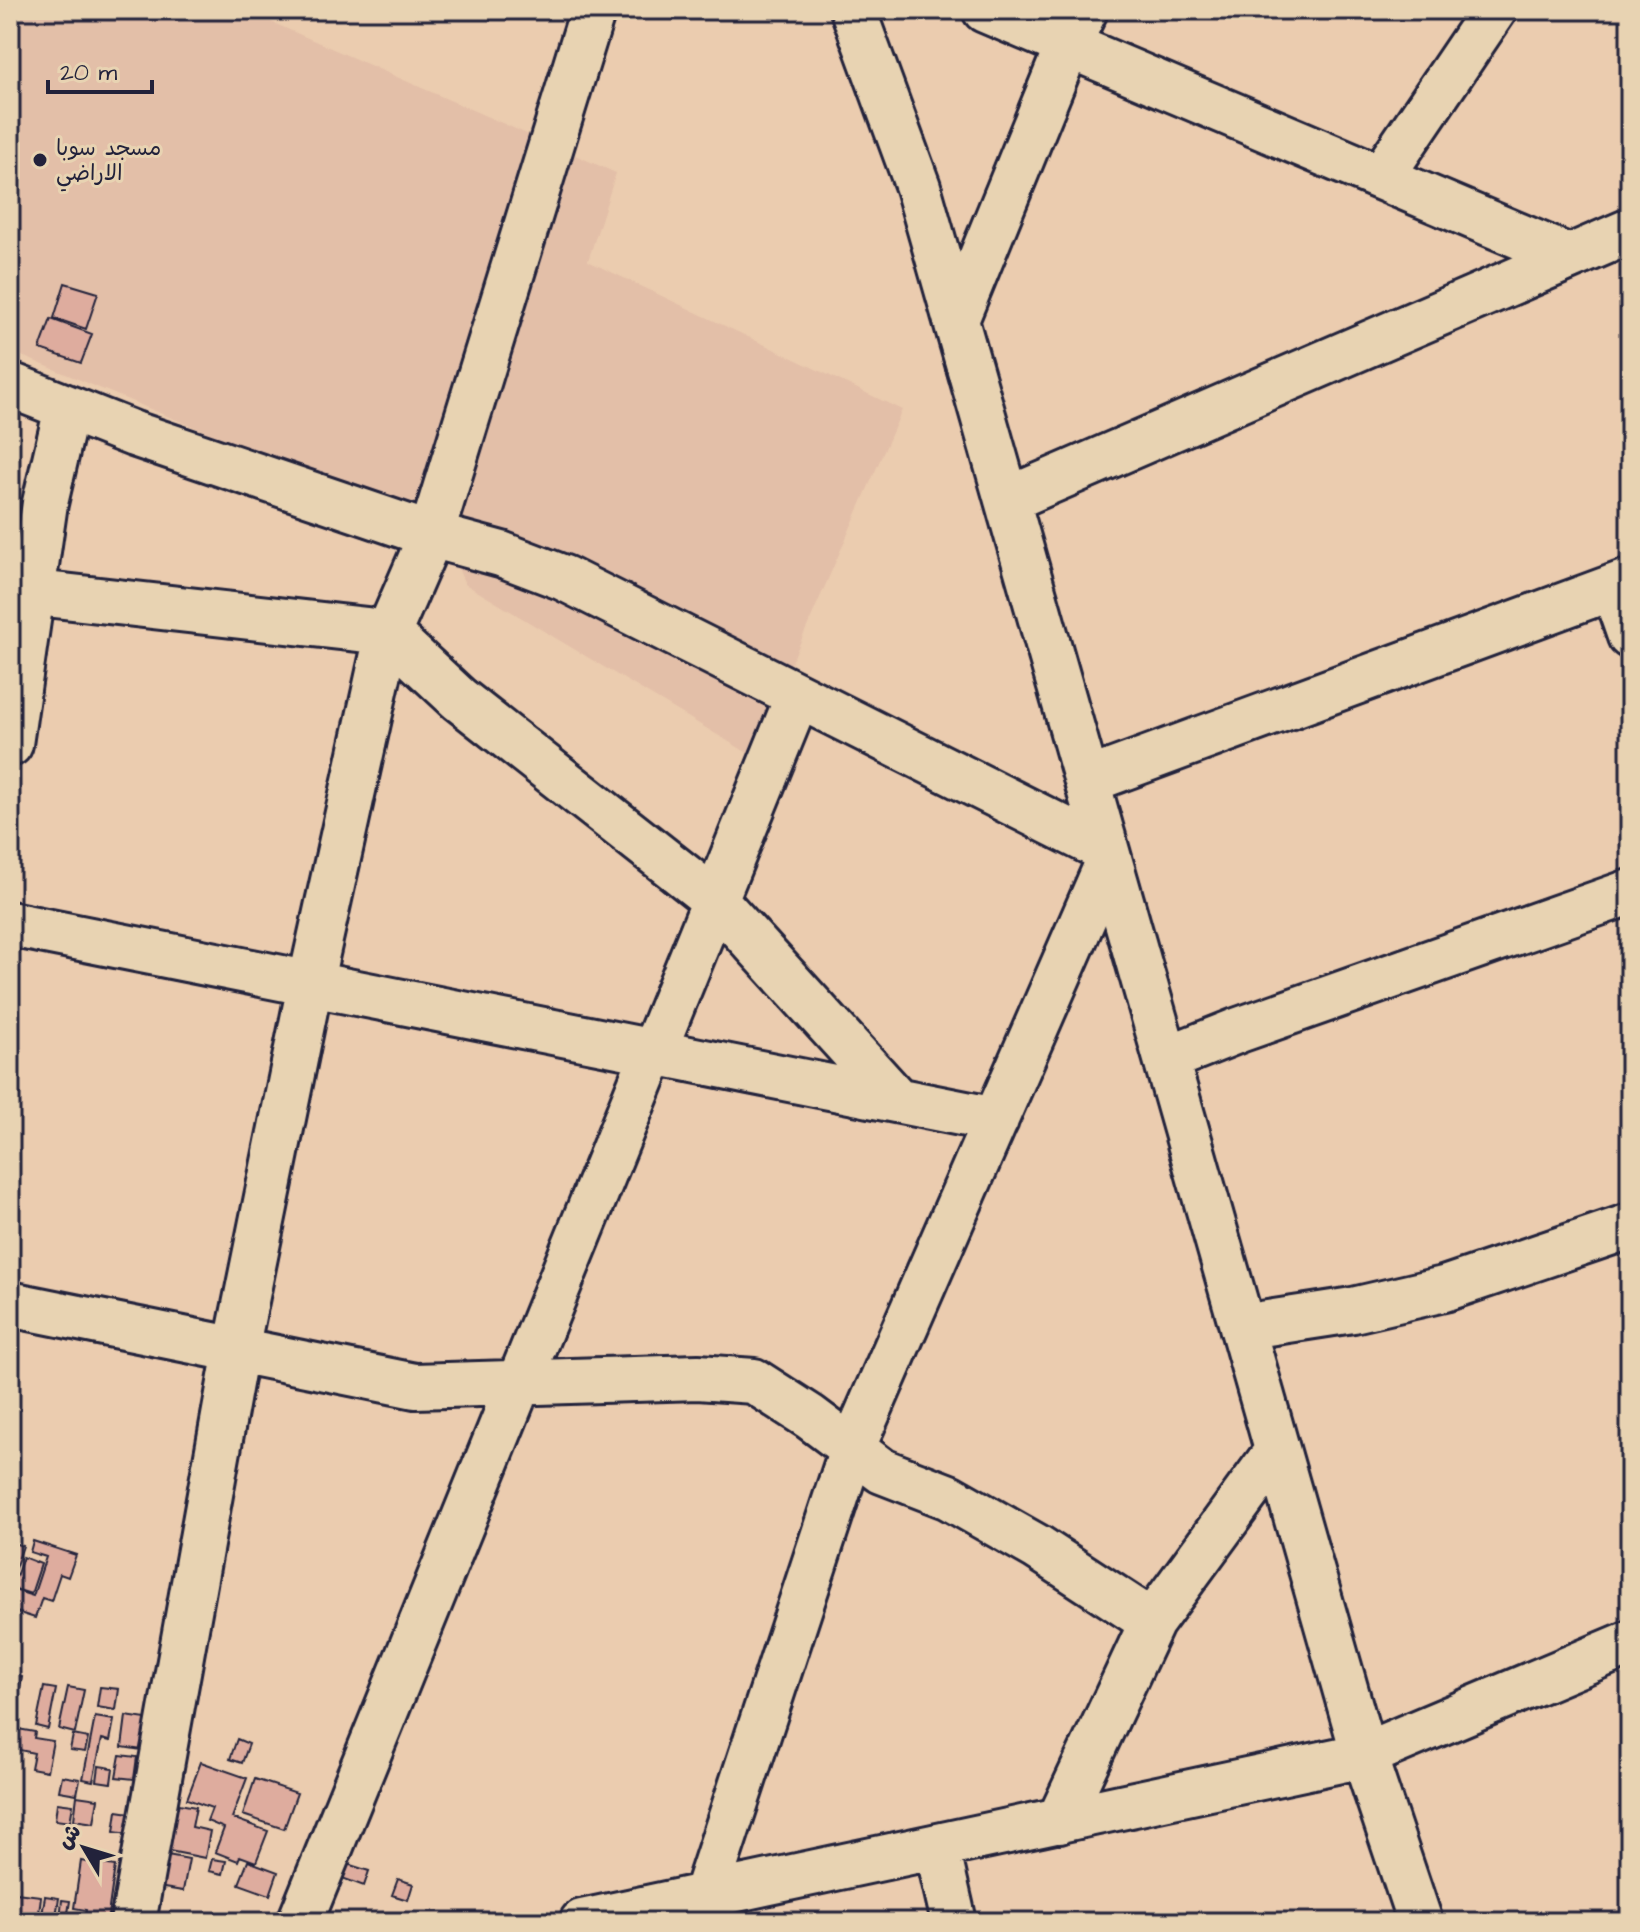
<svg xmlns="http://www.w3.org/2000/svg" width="1640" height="1932" font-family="'Architects Daughter','Playpen Sans Arabic',sans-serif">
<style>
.built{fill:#e3bfa8}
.building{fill:#deac9e;stroke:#22223b;stroke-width:2}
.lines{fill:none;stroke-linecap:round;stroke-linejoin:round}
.minor-casing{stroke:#22223b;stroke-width:50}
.minor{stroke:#e8d3b2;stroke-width:44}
.poi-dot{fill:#22223b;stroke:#e8d3b2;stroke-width:3}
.labels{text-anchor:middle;stroke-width:6;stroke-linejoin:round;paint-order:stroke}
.poi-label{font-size:22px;fill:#22223b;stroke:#e8d3b2;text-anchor:start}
</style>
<rect width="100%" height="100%" fill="#ebccaf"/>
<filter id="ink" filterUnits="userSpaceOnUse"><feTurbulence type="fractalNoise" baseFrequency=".0125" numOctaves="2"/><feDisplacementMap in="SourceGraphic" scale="16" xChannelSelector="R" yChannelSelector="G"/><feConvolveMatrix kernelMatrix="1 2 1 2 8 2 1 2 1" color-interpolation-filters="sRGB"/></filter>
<g filter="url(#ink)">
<path class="built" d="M10,10h234l372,163 -28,88 314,149 -151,345 -286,-171 -25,-55 -430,-178z"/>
<path class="building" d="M65,283l33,10 -12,36 -32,-11z
M51,319l41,15 -11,29 -41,-14z
M10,496l31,7 -5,22 -26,-6z
M33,1541l43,14 -8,22 -8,-3 -9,27 -9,-3 -7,20 -25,-8 4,-20 19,6 13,-39 -16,-5z
M10,1542l13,4 -13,36z
M23,1557l18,7 -10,30 -19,-6z
M10,1675l12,2 -3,17 -9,-1z
M44,1687l12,2 -8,40 -12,-3z
M68,1687l16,3 -9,43 -16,-4z
M100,1687l19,2 -3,21 -19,-3z
M126,1716l20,3 -4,31 -20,-3z
M95,1717l19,3 -4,21 -8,-2 -9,42 -10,-2z
M18,1729l17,3 -1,6 19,3 -6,30 -16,-3 3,-15 -19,-4z
M73,1735l15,3 -3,14 -15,-2z
M237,1739l12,5 -7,19 -12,-4z
M120,1755l17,2 -3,22 -18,-2z
M201,1762l46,16 -15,40 36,13 -12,31 -16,-6 -2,5 -23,-9 9,-24 -17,-7 5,-13 -25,-9z
M99,1766l14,2 -2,15 -14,-2z
M62,1776l18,3 -3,15 -18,-3z
M255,1779l42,14 -13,36 -41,-14z
M77,1796l21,3 -4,24 -20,-3z
M168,1802l28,5 -4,20 18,4 -5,27 -46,-9z
M57,1803l16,2 -3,17 -15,-2z
M117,1811l28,4 -3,21 -28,-4z
M157,1853l32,6 -6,32 -32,-5z
M212,1859l14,2 -3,13 -14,-3z
M81,1861l34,5 -8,56 -22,-3 1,-9 -12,-2z
M248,1861l30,11 -8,23 -31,-11z
M347,1864l22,7 -5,15 -22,-8z
M398,1879l15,5 -5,16 -16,-5z
M16,1893l25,3 -3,26h-26z
M45,1896l14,2 -4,24h-14z
M62,1900l8,1 -2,12 15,2 -1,7 -22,-3z"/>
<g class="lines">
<g class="minor-casing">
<path id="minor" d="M853,10l65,177 446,1568 56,167
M985,10l584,247
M1381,177l113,-167
M956,320l112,-275 17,-35
M10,385l124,49 297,101 70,19 63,24 542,272
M1007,500l623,-269
M1613,587l17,49
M10,590l357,40 34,15 58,54 257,202 181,199
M10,744l35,-241 22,-95
M1087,781l543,-200
M10,924l986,196
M1166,1059l73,-29 391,-138
M10,1304l405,82 283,-9 56,4 56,36 72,54 67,26 88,50 115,75
M1242,1327l111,-17 91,-21 186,-63
M1059,1821l93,-199 125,-171
M937,1847l17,75
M705,1896l147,-447 257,-589
M133,1922l103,-572 74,-365 77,-349 44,-101 162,-525
M300,1922l498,-1226
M582,1922l782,-167 266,-112"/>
</g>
<use href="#minor" class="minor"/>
</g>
</g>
<circle class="poi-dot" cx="40" cy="160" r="8"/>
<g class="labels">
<g class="poi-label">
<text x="56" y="155">مسجد سوبا<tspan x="56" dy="25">الاراضي</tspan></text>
</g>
</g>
<rect width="1640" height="1932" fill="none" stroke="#e8d3b2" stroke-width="40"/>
<rect x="20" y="20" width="1600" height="1892" fill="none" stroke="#22223b" stroke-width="3" filter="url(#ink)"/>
<g transform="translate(84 1848) rotate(308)" stroke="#e8d3b2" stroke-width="6" paint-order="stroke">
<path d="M0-6L14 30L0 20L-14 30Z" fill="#22223b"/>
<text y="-12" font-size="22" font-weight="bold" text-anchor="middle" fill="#22223b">ش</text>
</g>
<path d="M48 80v12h104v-12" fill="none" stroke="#22223b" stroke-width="4"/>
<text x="60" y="80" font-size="24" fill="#22223b" stroke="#e8d3b2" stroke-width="6" paint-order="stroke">20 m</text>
</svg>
